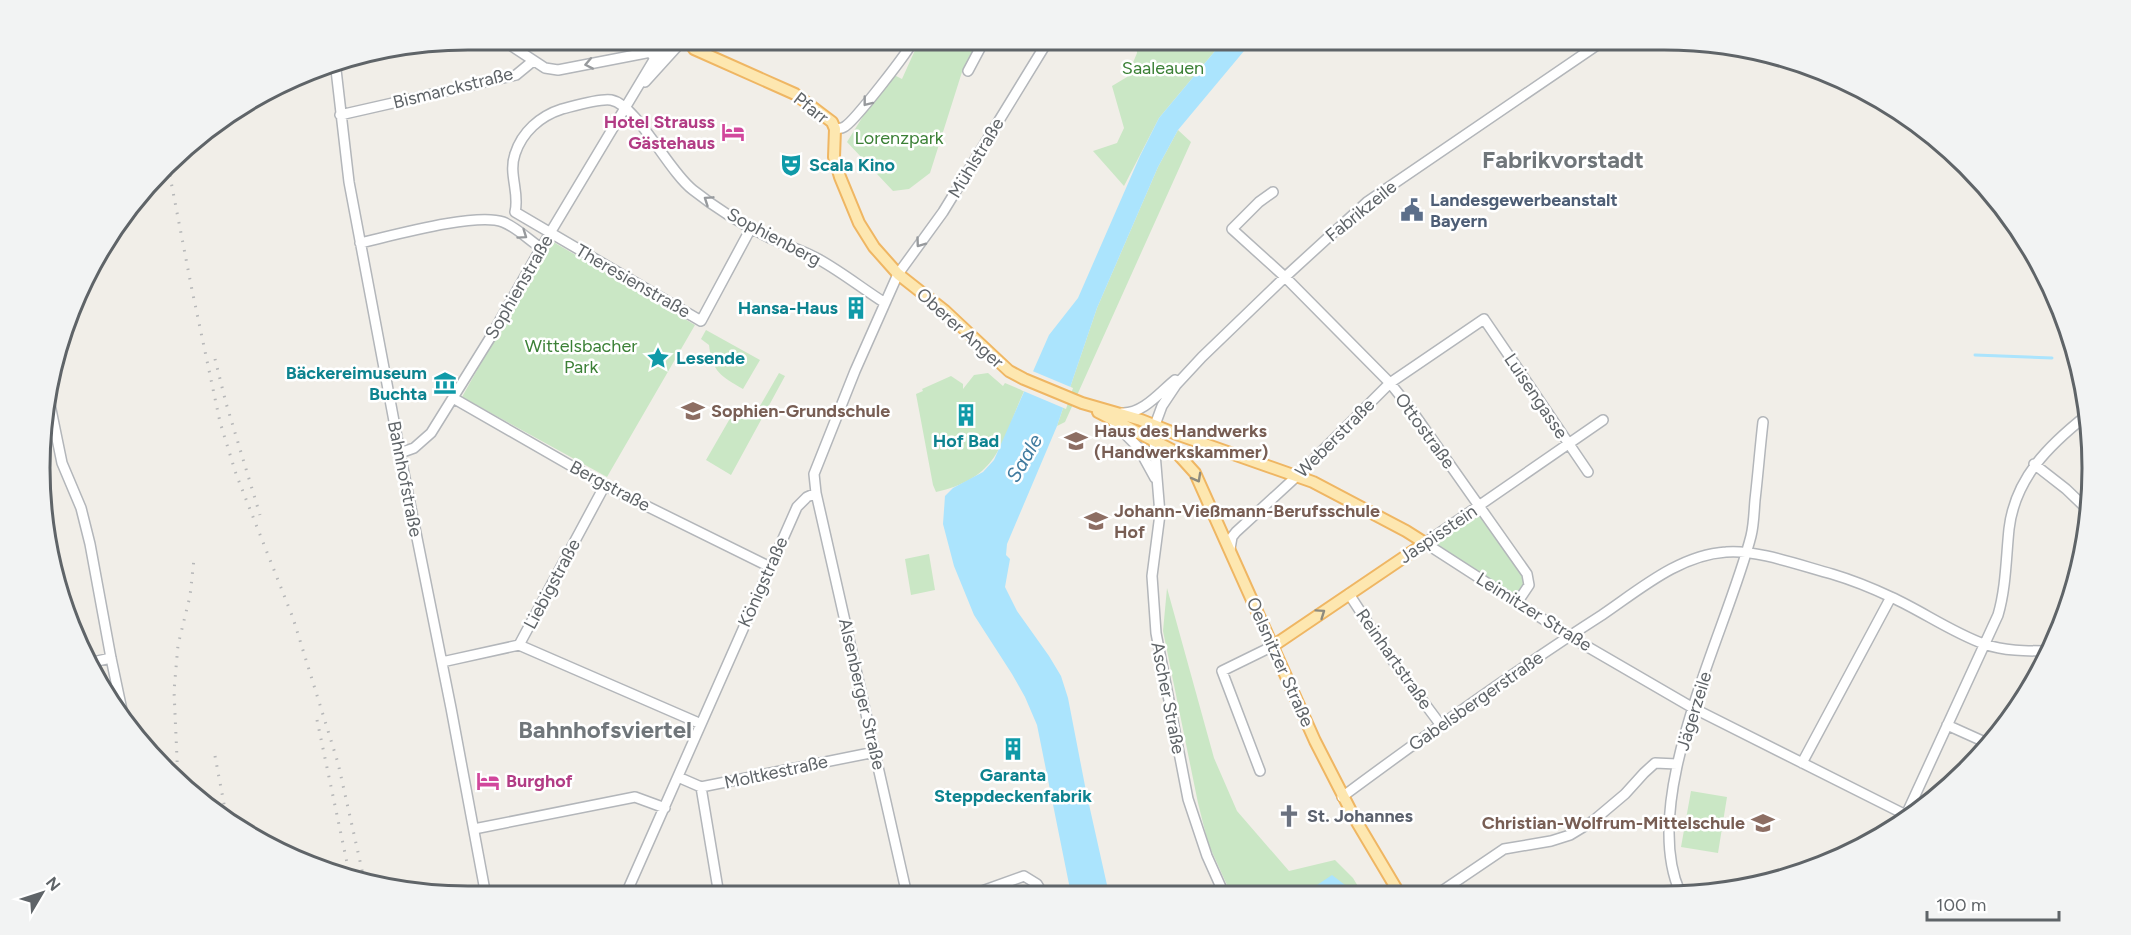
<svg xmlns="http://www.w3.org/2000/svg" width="2131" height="935" font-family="Figtree,sans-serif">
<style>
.green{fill:#cae7c5}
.water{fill:#abe4fd}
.pier{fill:#f1eee8}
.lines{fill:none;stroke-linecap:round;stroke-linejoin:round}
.stream{stroke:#abe4fd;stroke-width:3}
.minor-casing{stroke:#b3b6ba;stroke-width:12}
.major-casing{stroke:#efb663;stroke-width:14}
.minor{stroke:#fff;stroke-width:9}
.major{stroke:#fde7b0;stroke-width:10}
.rail{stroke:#b6b7b8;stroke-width:3;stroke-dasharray:1.5 8;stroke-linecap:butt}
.oneway{stroke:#979a9d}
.oneway2{stroke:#8e8b7e}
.labels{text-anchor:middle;stroke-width:5;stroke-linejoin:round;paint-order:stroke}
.park-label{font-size:18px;fill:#3b8036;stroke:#fff}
.street-label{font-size:18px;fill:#5f6468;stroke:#fff}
.hotel-label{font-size:18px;font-weight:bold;fill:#b23c85;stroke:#fff;text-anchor:end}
.culture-label{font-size:18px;font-weight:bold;fill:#0d838f;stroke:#fff;text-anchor:start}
.service-label{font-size:18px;font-weight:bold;fill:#4e5e75;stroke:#fff;text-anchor:start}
.education-label{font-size:18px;font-weight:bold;fill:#785e54;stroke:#fff;text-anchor:start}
.worship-label{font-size:18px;font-weight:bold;fill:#5b616d;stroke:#fff;text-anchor:start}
.water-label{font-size:20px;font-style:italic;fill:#407b9f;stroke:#fff}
.district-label{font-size:24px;font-weight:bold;fill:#70767a;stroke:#fff}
.rim{fill:none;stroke:#5f6468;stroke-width:3}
</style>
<rect width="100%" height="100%" fill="#f1eee8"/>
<path class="green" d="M920,39h46l10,5 -14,28 -32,101 -21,16 -16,2 -46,-49 23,-37 24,-30 8,4z
M1136,39h89l-66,79 -35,68 -31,-35 24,-8 7,-15 -12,-42 15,-9 10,-24z
M1178,130l13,12 -126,280 -8,4 40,-118 61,-141z
M550,240l145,85 -88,152 -145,-80z
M706,330l54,30 -17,29c-22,-13 -31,-17 -34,-44l-8,-6z
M779,373l6,3 -54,99 -25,-15 30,-52 17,10z
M988,373l15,13 2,-3 19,8c-23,52 -25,87 -88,101l-3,-7 -17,-91 7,-3 -1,-2 29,-13 12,8v5l11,-14z
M44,477l30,156 -12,-27 -19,-82z
M1478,508l46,62 2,12 -8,20 -92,-58z
M929,554l6,36 -24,5 -6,-36z
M1167,588l47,170 23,53 52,60 46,-11 18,18 9,15h-11l-2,-5 -35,-1 -6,7h-77l-23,-51 -10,-40 -35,-172z
M1691,791l36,6 -9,56 -37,-6z"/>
<path class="water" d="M1225,39h29l-76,91 -20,37 -61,141 -40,118 -50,118 -1,11 4,4 -5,28 12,24 32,45 12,20 7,22 18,93 23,103h-38l-34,-169 -12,-28 -13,-23 -38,-59 -20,-49 -11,-42 2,-28 8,-8 30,-16 11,-12 55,-125 29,-37 62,-142 19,-38z
M1332,875l17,13 2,5 -43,1 6,-7z"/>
<path class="pier" d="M1030,370l43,18 -7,21 -45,-19z"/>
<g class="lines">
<path class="stream" d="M1975,355l77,3"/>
<g class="minor-casing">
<path id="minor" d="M501,39l44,29 13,2 93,-18 10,-5
M643,39l10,17
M335,61l14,121 51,271 51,255 35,188
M968,71l17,-32
M645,82l39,-43
M340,115l176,-40 17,-14
M835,129c3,-1 6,0 9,-2 9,-4 66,-77 70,-88
M1273,192l-14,10 -27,27 53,48 105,106 20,25 117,166 2,11 -12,18
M515,212c5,-19 -7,-38 0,-58 7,-22 25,-38 47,-45 12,-3 38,-11 49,-9 26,5 57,71 82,90 24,19 50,35 77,48 17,8 35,13 50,22 23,13 43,29 65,43
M515,212l186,109 50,-93
M360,243c31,-7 116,-31 143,-21 13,5 26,18 38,26
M47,390l15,73 19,45 9,36 21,114 12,57
M453,398l155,89 162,80
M1122,413c21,1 38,-21 53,-33
M1603,420l-178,123 144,93 124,72 213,107
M1114,423l24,24 17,31
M400,453l14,-5 17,-15 59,-95 51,-90 114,-190 17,-19
M2034,464l32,25 23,22
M1230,549l2,-12 4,-5 61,-56 93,-93 94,-64 104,153
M1349,594l41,63 50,67
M519,645l182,79
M442,662l77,-17 86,-160
M88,663l23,-5
M1947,725l40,18
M1802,763l89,-166
M1260,771l-38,-100 51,-25
M678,777l23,10 174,-35
M701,787l18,108
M1342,797c85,-63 171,-125 260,-182 37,-25 77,-60 124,-63 29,-3 76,14 106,22 20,6 40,14 59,23 31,14 60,35 93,47 20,7 42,7 63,7
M1906,815l92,-200c8,-27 8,-57 11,-86 6,-51 40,-84 78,-114
M474,829l161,-32 30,11
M1680,892c-42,-94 47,-261 71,-356 3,-12 3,-25 4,-36 3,-26 5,-52 8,-78
M1439,893l65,-44 47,-8 19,-6 23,-14 32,-27 19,-21 11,-10 22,1
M1224,894l-17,-38 -19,-57 -32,-166 -4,-57 8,-62 -6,-73 1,-16 7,-19 14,-21 26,-28 83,-80 82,-75 239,-163
M907,895l-91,-402 -2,-19 41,-103 43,-97 45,-62 106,-173
M971,895l53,-19 13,8 6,10
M625,896l172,-389 10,-10 9,-4"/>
</g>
<g class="major-casing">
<path id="major" d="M688,39l6,10 101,45 37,28 3,7 -1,28 6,20 19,46 15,24 24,27 47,37 64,60 15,8 58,24 59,17 38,15 134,47 93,49 19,12 -152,103
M1098,412l78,40 19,21 120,268 40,78 44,74"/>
</g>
<use href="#minor" class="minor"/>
<use href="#major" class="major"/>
<path class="rail" d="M168,166l24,124 28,132 16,52 57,144 45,145 26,116
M215,359l11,44 34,112
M317,720l33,157
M215,756l12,64
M178,781l-4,-90 4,-46 12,-49 4,-37"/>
</g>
<defs><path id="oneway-chevron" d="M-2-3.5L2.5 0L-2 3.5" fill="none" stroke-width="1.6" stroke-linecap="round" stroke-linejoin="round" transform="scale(1.5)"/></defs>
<g class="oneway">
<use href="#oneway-chevron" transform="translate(589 64) rotate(169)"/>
<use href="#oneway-chevron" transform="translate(867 102) rotate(128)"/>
<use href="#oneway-chevron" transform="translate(708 200) rotate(-146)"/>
<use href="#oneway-chevron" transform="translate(523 235) rotate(35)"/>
<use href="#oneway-chevron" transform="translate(920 243) rotate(126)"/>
</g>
<g class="oneway2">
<use href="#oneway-chevron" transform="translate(1197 478) rotate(61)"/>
<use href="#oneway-chevron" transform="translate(1321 613) rotate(-35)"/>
</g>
<defs>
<g id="hotel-bare" transform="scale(1.8)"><path d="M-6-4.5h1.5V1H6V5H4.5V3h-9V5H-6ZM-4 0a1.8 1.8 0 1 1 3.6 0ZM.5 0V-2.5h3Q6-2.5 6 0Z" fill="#d1479c" stroke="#fff" stroke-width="2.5" paint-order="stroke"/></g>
<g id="theatre-bare" transform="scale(1.8)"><path d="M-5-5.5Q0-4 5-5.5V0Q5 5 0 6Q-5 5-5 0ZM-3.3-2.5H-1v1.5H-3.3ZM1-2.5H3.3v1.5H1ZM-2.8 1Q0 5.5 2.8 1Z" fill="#0f9aa8" stroke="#fff" stroke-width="2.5" paint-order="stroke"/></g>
<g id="civic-bare" transform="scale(1.8)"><path d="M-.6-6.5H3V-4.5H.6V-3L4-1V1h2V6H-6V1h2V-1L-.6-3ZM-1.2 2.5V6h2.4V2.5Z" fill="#5c6f8a" stroke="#fff" stroke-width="2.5" paint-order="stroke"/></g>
<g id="building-bare" transform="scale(1.8)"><path d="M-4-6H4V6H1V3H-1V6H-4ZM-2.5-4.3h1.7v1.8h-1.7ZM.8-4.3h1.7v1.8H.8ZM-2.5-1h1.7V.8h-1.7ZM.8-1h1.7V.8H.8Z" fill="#0f9aa8" stroke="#fff" stroke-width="2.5" paint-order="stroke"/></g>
<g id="sight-bare" transform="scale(1.8)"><path d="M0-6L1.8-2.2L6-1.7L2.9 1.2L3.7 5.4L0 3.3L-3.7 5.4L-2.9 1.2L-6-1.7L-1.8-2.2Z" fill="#0f9aa8" stroke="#fff" stroke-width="2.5" paint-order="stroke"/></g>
<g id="museum-bare" transform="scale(1.8)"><path d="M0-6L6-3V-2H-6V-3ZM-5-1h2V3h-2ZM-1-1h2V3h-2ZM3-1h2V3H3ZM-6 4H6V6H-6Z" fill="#0f9aa8" stroke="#fff" stroke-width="2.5" paint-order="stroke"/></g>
<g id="school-bare" transform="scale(1.8)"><path d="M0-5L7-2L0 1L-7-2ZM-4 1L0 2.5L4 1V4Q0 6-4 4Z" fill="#8d6e63" stroke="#fff" stroke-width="2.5" paint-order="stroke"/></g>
<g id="university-bare" transform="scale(1.8)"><path d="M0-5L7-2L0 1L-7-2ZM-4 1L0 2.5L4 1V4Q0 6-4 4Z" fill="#8d6e63" stroke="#fff" stroke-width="2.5" paint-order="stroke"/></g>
<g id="church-bare" transform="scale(1.8)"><path d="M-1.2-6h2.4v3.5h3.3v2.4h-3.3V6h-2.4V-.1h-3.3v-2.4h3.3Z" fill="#6b7280" stroke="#fff" stroke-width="2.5" paint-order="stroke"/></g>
</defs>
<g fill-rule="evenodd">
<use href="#hotel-bare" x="733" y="132"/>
<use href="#theatre-bare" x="791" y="165"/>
<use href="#civic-bare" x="1412" y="210"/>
<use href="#building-bare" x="856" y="308"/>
<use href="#sight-bare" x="658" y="358"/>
<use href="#museum-bare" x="445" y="383"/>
<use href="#school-bare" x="693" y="411"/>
<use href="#building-bare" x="966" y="415"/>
<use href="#university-bare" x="1076" y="441"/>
<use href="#university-bare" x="1096" y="521"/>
<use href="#building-bare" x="1013" y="749"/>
<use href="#hotel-bare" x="488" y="781"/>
<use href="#church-bare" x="1289" y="816"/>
<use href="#school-bare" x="1763" y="823"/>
</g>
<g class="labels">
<g class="park-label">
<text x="1163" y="74">Saaleauen</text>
<text x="899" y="144">Lorenzpark</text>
<text x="581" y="352">Wittelsbacher<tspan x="581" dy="21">Park</tspan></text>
</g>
<g class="street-label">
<text transform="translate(453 88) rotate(-14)" y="6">Bismarckstraße</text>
<text transform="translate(811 108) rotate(38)" y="6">Pfarr</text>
<text transform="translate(976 158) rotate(-59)" y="6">Mühlstraße</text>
<text transform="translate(1361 211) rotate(-39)" y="6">Fabrikzeile</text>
<text transform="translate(774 237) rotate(28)" y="6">Sophienberg</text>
<text transform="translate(633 281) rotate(30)" y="6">Theresienstraße</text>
<text transform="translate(519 287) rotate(-60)" y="6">Sophienstraße</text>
<text transform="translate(960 328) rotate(42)" y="6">Oberer Anger</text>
<text transform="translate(1536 396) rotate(56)" y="6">Luisengasse</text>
<text transform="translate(1425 431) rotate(54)" y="6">Ottostraße</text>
<text transform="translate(1335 438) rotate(-45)" y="6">Weberstraße</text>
<text transform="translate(405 479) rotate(79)" y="6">Bahnhofstraße</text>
<text transform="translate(610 486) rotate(28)" y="6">Bergstraße</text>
<text transform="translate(1438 534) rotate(-34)" y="6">Jaspisstein</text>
<text transform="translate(763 582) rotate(-66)" y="6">Königstraße</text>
<text transform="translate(552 584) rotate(-62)" y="6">Liebigstraße</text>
<text transform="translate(1534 612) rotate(32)" y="6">Leimitzer Straße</text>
<text transform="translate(1394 659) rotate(55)" y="6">Reinhartstraße</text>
<text transform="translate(1280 662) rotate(66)" y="6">Oelsnitzer Straße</text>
<text transform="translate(862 694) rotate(77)" y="6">Alsenberger Straße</text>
<text transform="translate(1168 698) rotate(79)" y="6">Ascher Straße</text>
<text transform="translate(1476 701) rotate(-35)" y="6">Gabelsbergerstraße</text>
<text transform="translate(1694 711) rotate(-73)" y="6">Jägerzeile</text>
<text transform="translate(776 772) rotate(-12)" y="6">Moltkestraße</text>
</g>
<g class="hotel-label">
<text x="715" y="128">Hotel Strauss<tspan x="715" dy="21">Gästehaus</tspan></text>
<text x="506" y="787" text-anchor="start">Burghof</text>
</g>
<g class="culture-label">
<text x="809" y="171">Scala Kino</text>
<text x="838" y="314" text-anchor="end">Hansa-Haus</text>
<text x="676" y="364">Lesende</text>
<text x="427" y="379" text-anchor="end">Bäckereimuseum<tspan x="427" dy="21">Buchta</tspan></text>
<text x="966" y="447" text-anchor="middle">Hof Bad</text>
<text x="1013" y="781" text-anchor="middle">Garanta<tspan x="1013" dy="21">Steppdeckenfabrik</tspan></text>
</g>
<g class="service-label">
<text x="1430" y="206">Landesgewerbeanstalt<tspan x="1430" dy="21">Bayern</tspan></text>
</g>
<g class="education-label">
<text x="711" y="417">Sophien-Grundschule</text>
<text x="1094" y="437">Haus des Handwerks<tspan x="1094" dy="21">(Handwerkskammer)</tspan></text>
<text x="1114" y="517">Johann-Vießmann-Berufsschule<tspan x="1114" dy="21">Hof</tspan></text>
<text x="1745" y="829" text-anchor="end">Christian-Wolfrum-Mittelschule</text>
</g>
<g class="worship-label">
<text x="1307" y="822">St. Johannes</text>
</g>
<g class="water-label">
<text transform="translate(1024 458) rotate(-60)" y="7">Saale</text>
</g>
<g class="district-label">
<text x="1563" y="168">Fabrikvorstadt</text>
<text x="605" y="738">Bahnhofsviertel</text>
</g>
</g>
<path d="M0 0H2131V935H0ZM468 50H1664A418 418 0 0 1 2082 468V468A418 418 0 0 1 1664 886H468A418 418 0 0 1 50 468V468A418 418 0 0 1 468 50Z" fill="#f2f3f3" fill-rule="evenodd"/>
<path class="rim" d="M468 50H1664A418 418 0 0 1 2082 468V468A418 418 0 0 1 1664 886H468A418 418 0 0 1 50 468V468A418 418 0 0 1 468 50Z"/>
<g transform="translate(42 893) rotate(51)" stroke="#ffffff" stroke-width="4.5" paint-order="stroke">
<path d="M0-4.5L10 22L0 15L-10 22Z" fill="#5f6468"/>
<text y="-9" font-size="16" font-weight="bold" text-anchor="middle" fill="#5f6468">N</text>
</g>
<path d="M1927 911v9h132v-9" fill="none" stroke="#5f6468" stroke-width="3"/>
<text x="1936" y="911" font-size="18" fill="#5f6468" stroke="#ffffff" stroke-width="4.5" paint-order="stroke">100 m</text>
</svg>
